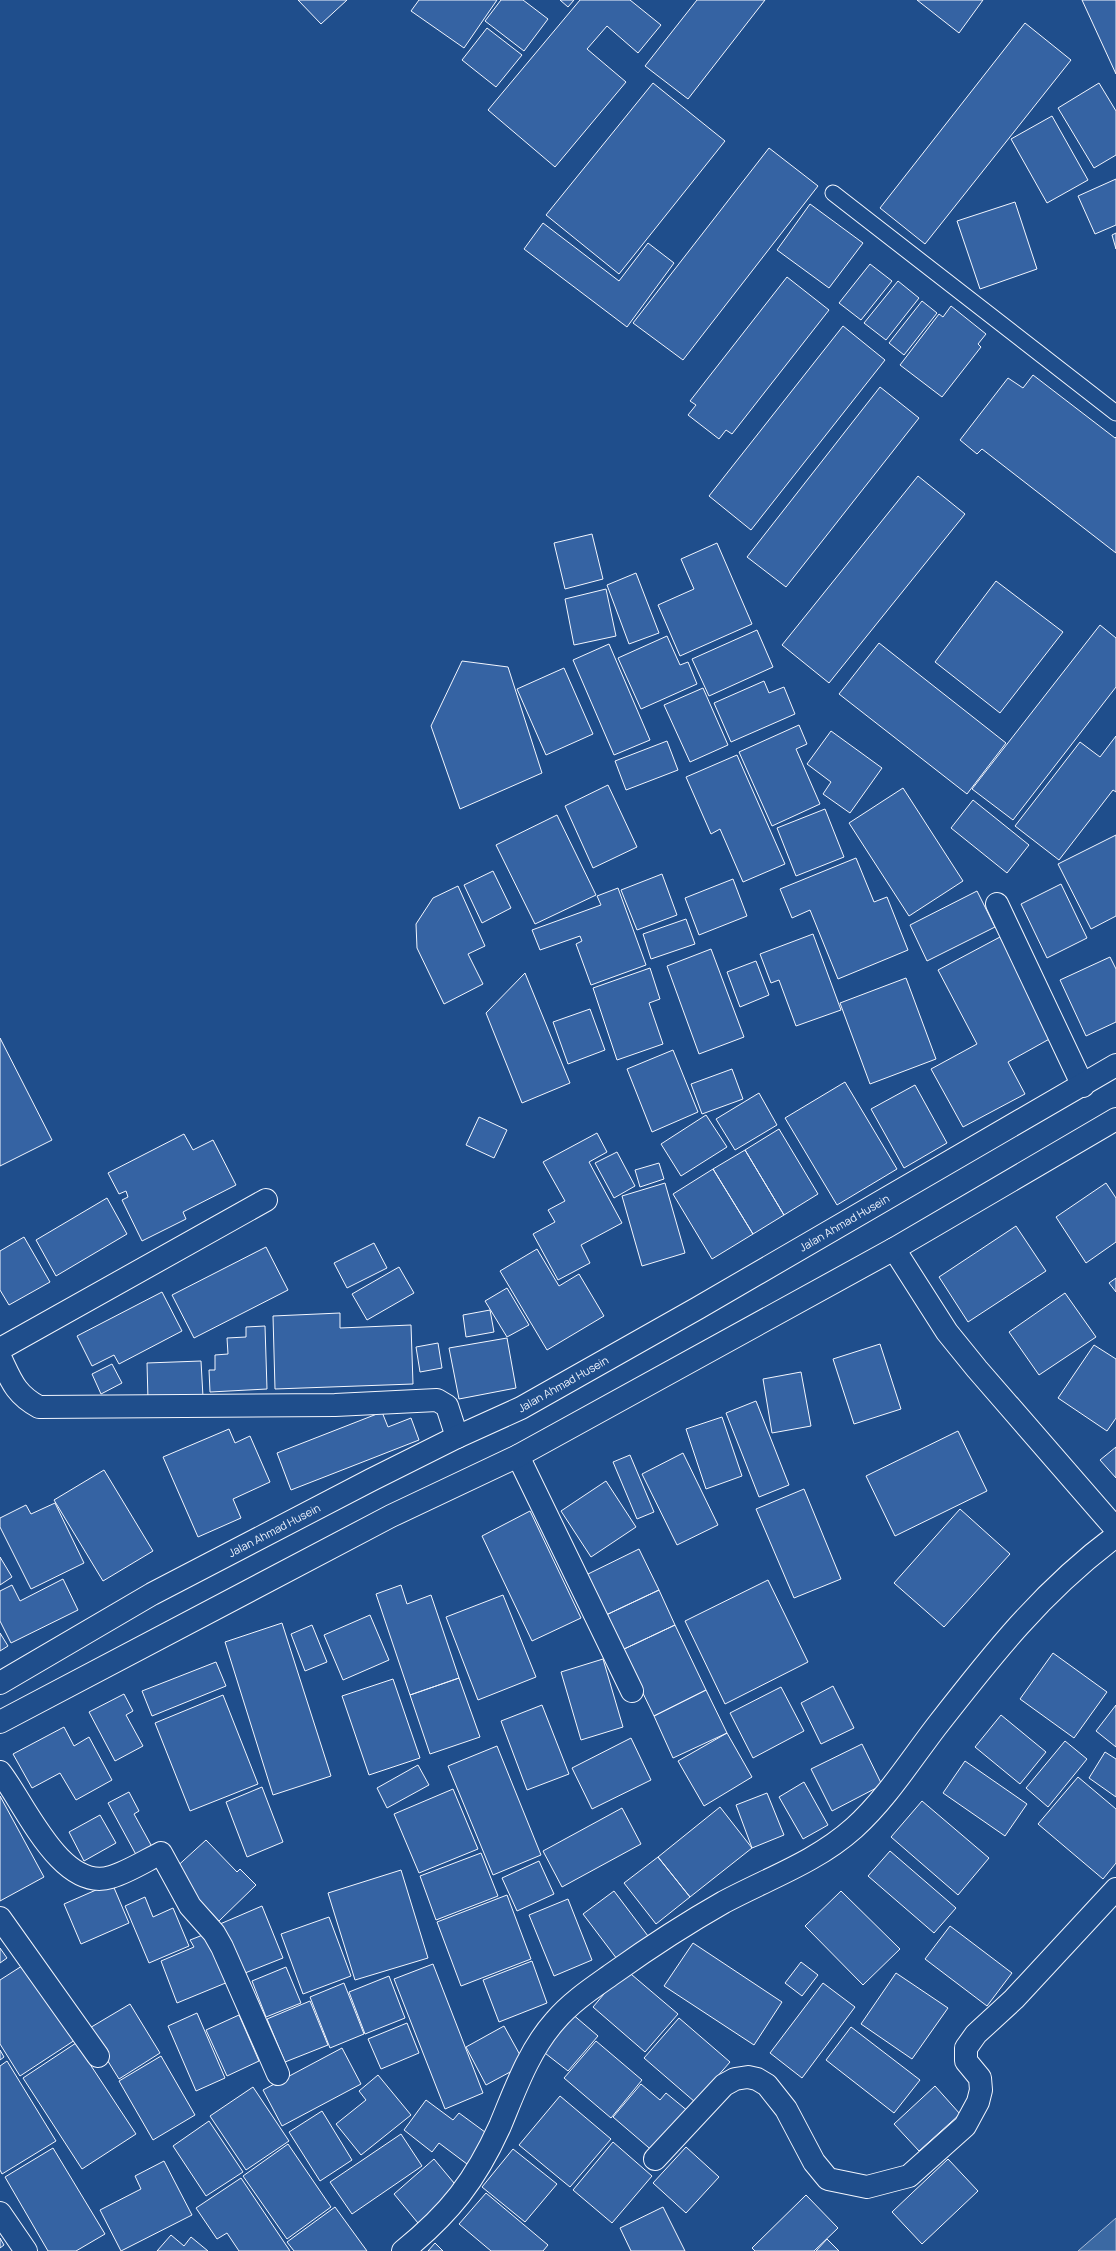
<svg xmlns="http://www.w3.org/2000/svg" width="1116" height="2251" font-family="Manrope,sans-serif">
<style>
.water{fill:#3b69a3;stroke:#a8bbd7}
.building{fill:#3563a3;stroke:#f2f6ff}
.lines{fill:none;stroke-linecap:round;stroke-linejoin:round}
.lane-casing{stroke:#f2f6ff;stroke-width:17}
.street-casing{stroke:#f2f6ff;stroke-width:24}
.secondary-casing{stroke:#f2f6ff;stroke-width:24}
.lane{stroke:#1f4e8c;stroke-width:15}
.street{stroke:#1f4e8c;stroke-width:22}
.secondary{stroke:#1f4e8c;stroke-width:22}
.labels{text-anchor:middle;stroke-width:3;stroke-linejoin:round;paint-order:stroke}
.street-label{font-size:11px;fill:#f2f6ff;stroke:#1f4e8c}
</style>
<rect width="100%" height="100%" fill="#1f4e8c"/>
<path class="water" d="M1116,2218v33h-38z"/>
<path class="building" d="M298,0h49l-26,24z
M419,0h78l-33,48 -53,-37z
M501,0h22l25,19 -24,32 -39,-30z
M560,0h14l-6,7z
M580,0h50l31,25 -23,28 -31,-27 -20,23 39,33 -71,85 -67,-57z
M697,0h68l-77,99 -43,-33z
M917,0h66l-24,33z
M1082,0h34v74z
M1025,23l46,37 -146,184 -45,-36z
M487,28l35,27 -26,32 -34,-27z
M653,83l72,58 -106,133 -73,-59z
M1099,83l17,28v44l-22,13 -36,-60z
M1052,116l36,64 -41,23 -36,-64z
M769,148l49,38 -135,174 -50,-37z
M1116,179v46l-21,9 -17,-38z
M1015,202l22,67 -57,20 -23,-68z
M810,204l53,39 -34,45 -52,-38z
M543,223l76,58 29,-38 26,20 -47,64 -103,-78z
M1116,233v16l-4,-14z
M870,264l22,17 -31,39 -22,-17z
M787,277l42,33 -97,124 -6,-4 -7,9 -31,-24 8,-10 -6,-4z
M898,281l21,17 -33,42 -22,-17z
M922,301l15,12 -33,42 -15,-12z
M951,306l35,28 -8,10 3,3 -39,50 -42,-32 39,-51 4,3z
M843,326l42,34 -134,170 -42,-34z
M1033,375l82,63 1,-1v116l-134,-104 -5,5 -17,-14 48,-62 15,10z
M880,387l39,31 -133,169 -39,-30z
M918,476l47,38 -136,169 -47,-38z
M592,534l11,45 -38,10 -11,-46z
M717,543l35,81 -72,32 -22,-51 36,-16 -13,-30z
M636,573l23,60 -30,11 -22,-59z
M996,581l67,51 -63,81 -65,-51z
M606,589l10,47 -42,9 -9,-46z
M1100,625l16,13v49l-103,133 -41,-31z
M757,630l16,37 -64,29 -17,-37z
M667,636l13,29 8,-3 9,22 -56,25 -23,-51z
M879,643l127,100 -39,51 -128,-100z
M609,644l41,96 -36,15 -41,-95z
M462,661l46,6 34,106 -82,36 -29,-83z
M564,668l29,66 -47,21 -29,-66z
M764,681l5,12 15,-6 11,27 -64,28 -17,-39z
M703,688l25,57 -38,17 -26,-57z
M799,725l8,19 -11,5 24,55 -48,22 -33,-74z
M831,731l51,37 -32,45 -27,-19 8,-12 -24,-18z
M1116,736v56l-3,-2 -54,70 -44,-34 65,-84 20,15z
M667,741l11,29 -52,20 -11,-29z
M737,755l48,109 -42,18 -23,-53 -9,5 -25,-57z
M608,785l29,62 -44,21 -28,-62z
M903,788l60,93 -54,35 -60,-93z
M973,800l56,45 -22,28 -56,-45z
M825,809l19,48 -48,19 -19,-48z
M557,815l39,80 -61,29 -39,-79z
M1116,835v81l-25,13 -33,-65z
M856,858l18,44 13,-5 21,53 -70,29 -28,-69 -18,8 -12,-29z
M493,871l18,37 -29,15 -18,-38z
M662,874l15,41 -40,15 -16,-40z
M733,879l14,37 -48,19 -14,-37z
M1061,884l26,54 -40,20 -26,-54z
M458,886l27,60 -17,8 15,30 -39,20 -27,-56 -1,-24 17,-26z
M618,888l28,77 -55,20 -15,-41 6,-3 -2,-5 -40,14 -8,-20 69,-25 -4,-9z
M977,891l18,36 -68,34 -17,-36z
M686,919l9,25 -44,15 -8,-25z
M813,934l28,76 -45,16 -17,-46 -8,3 -11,-29z
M1000,937l53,100 -45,25 17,32 -62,33 -32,-58 46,-25 -39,-74z
M711,949l33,88 -45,17 -32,-88z
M1110,957l6,12v53l-30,14 -26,-56z
M756,961l13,34 -29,12 -13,-35z
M650,968l10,31 -11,4 14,41 -46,16 -24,-72z
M525,973l45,110 -48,20 -36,-90z
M906,978l30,81 -66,25 -30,-81z
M590,1009l15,41 -37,14 -15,-42z
M0,1038l52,102 -52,26z
M673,1050l25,62 -46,20 -25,-63z
M732,1069l11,30 -41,15 -11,-30z
M845,1082l52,87 -60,36 -52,-87z
M915,1085l32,58 -43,25 -33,-59z
M759,1093l18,32 -42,25 -19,-31z
M706,1115l21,32 -46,29 -20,-32z
M479,1117l28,13 -13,28 -28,-13z
M779,1129l39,65 -34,21 -39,-65z
M597,1133l10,19 -18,10 33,61 -41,22 9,18 -32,17 -25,-46 22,-12 -7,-12 17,-9 -22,-39z
M184,1134l9,16 20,-10 23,45 -53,27 3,7 -44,22 -20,-41 6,-3 -2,-6 -7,3 -11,-21z
M745,1150l39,65 -31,19 -40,-65z
M617,1152l18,34 -21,12 -19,-35z
M659,1163l5,16 -24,8 -5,-17z
M713,1169l40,65 -41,25 -39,-65z
M665,1183l20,70 -43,13 -20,-70z
M1106,1183l10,15v44l-30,21 -30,-46z
M107,1198l20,36 -71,42 -20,-36z
M1016,1226l30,45 -78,51 -29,-45z
M24,1237l26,45 -41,23 -9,-15v-39z
M374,1243l13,25 -40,20 -13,-25z
M266,1247l22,43 -94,48 -22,-43z
M537,1249l22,37 20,-12 25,42 -57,34 -47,-79z
M399,1267l15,26 -47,27 -15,-26z
M1116,1278v14l-7,-9z
M507,1288l22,37 -22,12 -22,-36z
M162,1292l20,39 -63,33 -5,-9 -22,11 -15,-30z
M1065,1293l31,44 -57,38 -30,-43z
M490,1310l4,22 -28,5 -3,-22z
M340,1313v15l71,-3 2,59 -138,5 -2,-73z
M265,1326l2,63 -57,3 -1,-22h6v-15l13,-1 -1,-16 19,-1v-10z
M507,1338l9,50 -57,11 -10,-51z
M438,1343l4,25 -22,4 -4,-25z
M880,1344l21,65 -47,15 -21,-65z
M1094,1345l22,14v59l-9,13 -49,-33z
M201,1361l2,36 -55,3 -1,-37z
M112,1364l10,19 -21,11 -9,-20z
M801,1372l10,54 -39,7 -9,-54z
M756,1401l33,84 -30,12 -33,-84z
M382,1412l6,15 23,-9 8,22 -128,50 -14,-37z
M722,1417l20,59 -36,13 -20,-60z
M229,1429l6,14 15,-7 20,46 -37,17 8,19 -43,19 -35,-80z
M958,1431l29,60 -92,45 -29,-60z
M1116,1447v31l-16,-18z
M683,1453l35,72 -41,20 -35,-71z
M630,1455l24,57 -17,7 -24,-57z
M104,1470l49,81 -50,30 -49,-81z
M606,1481l30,46 -45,30 -30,-46z
M804,1489l37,90 -47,19 -38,-89z
M55,1503l29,60 -53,26 -31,-62v-9l26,-13 5,9z
M960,1509l50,45 -66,73 -50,-44z
M530,1511l51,107 -49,23 -50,-105z
M639,1549l20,41 -53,25 -20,-40z
M0,1557l12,20 -12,8z
M63,1579l15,31 -67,33 -11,-22v-30l12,-6 8,16z
M768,1580l40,82 -83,42 -40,-83z
M401,1585l6,19 24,-9 28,83 -49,17 -34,-101z
M659,1590l16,35 -53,25 -16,-35z
M503,1595l33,82 -58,23 -32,-83z
M370,1615l19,45 -46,20 -19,-45z
M282,1623l49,153 -58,19 -48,-153z
M312,1625l15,37 -22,9 -14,-37z
M675,1625l31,65 -52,26 -32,-66z
M0,1633l8,13 -8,5z
M1053,1653l54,39 -33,46 -54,-39z
M603,1659l20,68 -42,13 -20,-68z
M216,1662l10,24 -74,30 -10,-25z
M459,1678l21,59 -50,17 -20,-59z
M393,1679l27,79 -51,17 -27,-79z
M833,1686l21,42 -33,16 -20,-41z
M781,1687l23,44 -51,27 -23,-45z
M706,1690l21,43 -54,25 -19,-42z
M124,1694l9,17 -7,4 17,31 -28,15 -26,-49z
M223,1695l35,89 -68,27 -35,-88z
M542,1705l27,69 -42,16 -26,-69z
M1116,1705v42l-20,-16z
M1001,1715l45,37 -26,32 -45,-37z
M64,1727l10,19 15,-9 23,43 -36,20 -16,-27 -28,15 -19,-34z
M727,1733l25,44 -48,29 -26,-45z
M631,1738l20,42 -59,29 -20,-41z
M1065,1741l22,18 -39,48 -22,-19z
M862,1744l20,41 -50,26 -21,-42z
M497,1746l44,109 -48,20 -45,-109z
M1105,1752l11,7v38l-27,-19z
M965,1761l62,43 -22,32 -62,-43z
M418,1765l11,20 -42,23 -10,-20z
M1078,1777l38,32v54l-13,16 -65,-55z
M804,1782l24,43 -25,14 -24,-42z
M262,1787l21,55 -36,15 -21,-55z
M453,1789l25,60 -59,24 -25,-59z
M129,1792l10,19 -5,3 22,40 -16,8 -32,-59z
M767,1793l17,42 -32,13 -16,-43z
M0,1796l44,81 -44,24z
M922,1801l67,57 -31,37 -67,-58z
M720,1807l32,41 -62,49 -32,-40z
M622,1808l19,36 -79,43 -19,-36z
M100,1815l16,28 -32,18 -15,-29z
M206,1840l31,32 3,-3 16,16 -37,36 -47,-50z
M890,1851l66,57 -22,25 -66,-57z
M481,1853l17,43 -62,24 -16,-44z
M658,1857l32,40 -34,27 -32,-41z
M539,1861l15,33 -37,17 -15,-33z
M401,1870l27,88 -73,22 -27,-87z
M112,1883l17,40 -48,21 -17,-40z
M614,1891l34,45 -31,23 -34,-45z
M841,1891l59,58 -37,36 -58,-59z
M507,1895l24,64 -70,27 -24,-64z
M145,1897l8,20 20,-9 16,38 -40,17 -24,-57z
M568,1899l24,61 -38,16 -25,-61z
M262,1906l21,52 -43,17 -20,-51z
M329,1917l22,59 -48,18 -22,-60z
M950,1926l62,47 -25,33 -62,-47z
M208,1933l20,49 -51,21 -16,-42 33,-14 -4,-7z
M693,1943l89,59 -28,43 -90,-59z
M0,1948l7,10 -7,5z
M532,1961l15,42 -48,19 -16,-42z
M801,1962l17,13 -16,21 -17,-13z
M25,1964l50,76 -55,36 -20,-32v-64z
M433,1964l50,129 -38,16 -51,-130z
M286,1967l15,36 -35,14 -14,-36z
M625,1969l53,45 -33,38 -52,-45z
M896,1973l52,35 -36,51 -51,-35z
M389,1976l16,42 -40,16 -16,-42z
M344,1983l20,51 -34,14 -20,-51z
M823,1983l32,24 -53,71 -32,-25z
M310,2001l18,44 -43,17 -18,-43z
M130,2004l30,49 -41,26 -31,-50z
M197,2013l28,65 -29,13 -28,-65z
M571,2013l27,23 -30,35 -27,-21z
M239,2015l20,46 -32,15 -21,-46z
M679,2018l51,44 -35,40 -51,-44z
M407,2023l12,30 -38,16 -13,-30z
M504,2026l21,38 -39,21 -20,-38z
M851,2027l69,53 -26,33 -68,-53z
M596,2041l46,39 -31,38 -47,-40z
M76,2043l60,91 -54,35 -59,-91z
M342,2048l19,36 -79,42 -19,-36z
M0,2050l4,7 -4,3z
M161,2056l34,59 -42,25 -34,-59z
M7,2061l49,80 -54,33 -2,-4v-104z
M378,2075l33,40 -50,40 -25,-31 30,-24 -7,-9z
M641,2084l19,16 6,-7 23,19 -34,41 -42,-36z
M935,2086l25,28 -41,37 -25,-27z
M253,2087l36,54 -43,29 -36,-54z
M560,2096l51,43 -41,48 -51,-42z
M426,2100l27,20 6,-7 30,22 -22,29 -28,-21 -7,9 -28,-22z
M322,2111l30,49 -32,21 -31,-49z
M209,2121l34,51 -37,24 -33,-50z
M401,2134l21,32 -70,48 -22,-32z
M613,2142l39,34 -40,47 -39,-33z
M288,2144l43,63 -44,32 -44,-63z
M686,2147l33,30 -33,36 -33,-30z
M53,2148l52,86 -29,17h-28l-43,-74z
M513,2149l44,35 -32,38 -43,-35z
M434,2159l25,30 -41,34 -24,-29z
M948,2159l30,32 -56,53 -30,-32z
M164,2161l28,54 -71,36 -21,-41 41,-21 -6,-13z
M241,2178l49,73h-51l-12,-18 -10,6 -21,-31z
M486,2193l62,52 -5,6h-52l-32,-27z
M806,2195l32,33 -24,23h-59l-3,-3z
M335,2207l32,44h-73l-7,-9z
M663,2207l22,44h-54l-11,-23z
M171,2235l13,11 7,-9 17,14h-51z
M0,2238l4,7 -4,3z
M827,2239l12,12h-23z
M435,2243l8,8h-15z"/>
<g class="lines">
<g class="lane-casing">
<path id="lane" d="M833,193l283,220"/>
</g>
<g class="street-casing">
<path id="street" d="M997,904l86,182
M894,1249l53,83 30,37 139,160
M0,1349l266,-149
M0,1357c11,23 15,37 39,50l296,-2 102,-5 10,6 10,31
M518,1456l114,235
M0,1772c24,30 61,121 111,105 17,-5 34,-16 50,-24l29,53 24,27 8,14 56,127
M0,1918l98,138
M655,2159l69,-74 11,-6 13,-2 9,2 10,6 19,24 28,53 14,17 39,8 42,-11 56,-50 13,-24 3,-12 -1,-12 -14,-17v-13l10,-14 38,-35 102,-110
M0,2213l26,38
M403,2251c47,-38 72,-70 97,-125 15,-36 29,-76 55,-105 17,-20 39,-34 60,-49 35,-25 72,-49 109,-70 45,-24 92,-40 130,-74 32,-29 56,-67 82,-101 56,-72 106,-136 180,-191"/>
</g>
<g class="secondary-casing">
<g id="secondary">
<path id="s1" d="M0,1683l152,-89 219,-114 86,-43 64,-29 177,-100 418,-243"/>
<path d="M0,1722l391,-206 127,-60 376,-207 222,-130"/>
</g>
</g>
<use href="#lane" class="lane"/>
<use href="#street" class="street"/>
<use href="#secondary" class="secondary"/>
</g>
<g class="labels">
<g class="street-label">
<text dy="4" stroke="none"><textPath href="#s1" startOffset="962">Jalan Ahmad Husein</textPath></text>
<text dy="4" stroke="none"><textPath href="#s1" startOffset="638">Jalan Ahmad Husein</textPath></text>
<text dy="4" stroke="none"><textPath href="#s1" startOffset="314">Jalan Ahmad Husein</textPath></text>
</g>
</g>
</svg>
